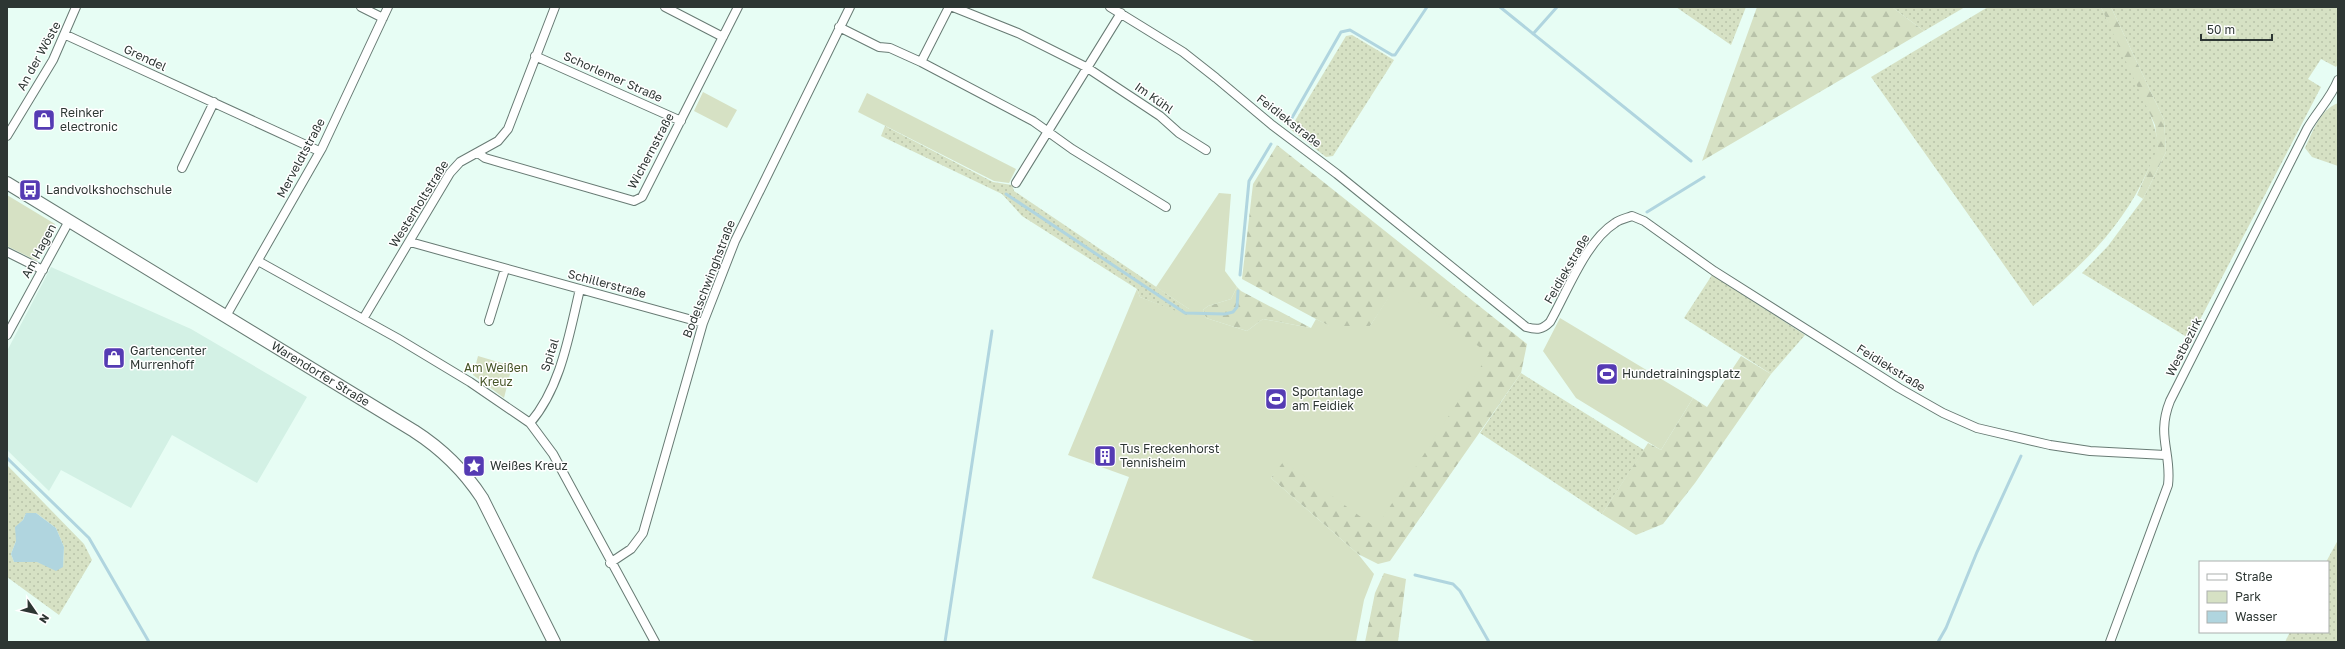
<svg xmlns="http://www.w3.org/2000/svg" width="2345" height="649" font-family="'Golos Text',sans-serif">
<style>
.built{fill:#d3f1e5}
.grass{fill:url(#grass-dots);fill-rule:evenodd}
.forest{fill:url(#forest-firs)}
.park{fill:#d6e1c4}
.water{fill:#b0d5df}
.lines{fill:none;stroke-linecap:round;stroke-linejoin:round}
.stream{stroke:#b0d5df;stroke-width:3}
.street-casing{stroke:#687b74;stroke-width:10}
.secondary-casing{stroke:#687b74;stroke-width:14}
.street{stroke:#fff;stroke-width:8}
.secondary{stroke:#fff;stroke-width:12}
.labels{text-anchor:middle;stroke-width:3;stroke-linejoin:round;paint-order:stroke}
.street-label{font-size:12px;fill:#2d3633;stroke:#fff}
.poi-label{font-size:12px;fill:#2d3633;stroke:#fff;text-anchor:start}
.park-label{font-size:12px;fill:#465527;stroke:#fff}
</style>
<defs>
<pattern id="grass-dots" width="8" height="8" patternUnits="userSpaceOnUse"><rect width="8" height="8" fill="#d6e1c4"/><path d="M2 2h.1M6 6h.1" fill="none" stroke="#b8c2a9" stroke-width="1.8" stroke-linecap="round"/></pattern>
<pattern id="forest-firs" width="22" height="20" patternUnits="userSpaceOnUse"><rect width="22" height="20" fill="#d6e1c4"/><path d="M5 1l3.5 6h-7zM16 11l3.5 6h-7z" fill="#b8c2a9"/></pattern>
</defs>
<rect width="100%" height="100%" fill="#e7fdf4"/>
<path class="built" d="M51,267l140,62 116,68 -50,86 -85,-48 -41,73 -70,-38 -12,21 -42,-41v-99z"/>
<path class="grass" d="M1676,7h70l-15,38z
M1892,7h73l-41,24z
M1988,7h113c13,27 59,115 57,140 -1,7 -7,17 -11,25 -25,56 -67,96 -114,134l-162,-229z
M2111,7h227v57l-2,3 -15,-8 -13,20 13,8 -131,252 -108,-66 26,-27 35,-47 23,-47 -2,-32z
M1352,35l42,25 -61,96 -7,1 -36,-28 56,-93z
M2338,103v63l-26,-9 -7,-9c8,-17 15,-38 33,-45z
M885,126l108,56 19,3 2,6 175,118v8l-49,-20 -3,-8 -115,-73 -20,-22 -121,-58z
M1712,275l93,60 -34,39 -87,-56z
M1521,373l123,77 -42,64 -122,-81z
M7,465l77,79 8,16 -33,55 -52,-38zM26,513h10l20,15 8,19 -1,20 -26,-5h-23l-3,-8 5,-13v-14l7,-7z
M2338,540v102h-53l5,-10h38l-2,-70z"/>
<path class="forest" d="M1757,7h135l32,24 -222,130z
M2101,7h10l53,113 2,32 -23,47 -6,-4 21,-48 -3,-22z
M1277,145l250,199 -6,29 -131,188 -12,3 -20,-10 -87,-76 125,-191 -26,39h-41l-87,-47 11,-95z
M1237,287l4,4 70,37 -48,-9 -16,12 -41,-13 -3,-8 5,-4 23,-7z
M1741,356l30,18 -76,109 -32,41 -27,11 -34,-21 46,-71 13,7 32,-52 14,9z
M1384,573l22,6 -8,63h-33l10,-49z"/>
<path class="park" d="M703,92l34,18 -10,18 -33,-17z
M867,93l149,76 -7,14 -15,-2 -136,-69z
M1219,193l12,1 -6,77 12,16 -6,12 -23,7 -5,4 3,8 41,13 16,-12 48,9 5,-9 14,7h40l26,-40 93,68 -113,174 -92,-67 -13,17 87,76 16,20 -10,26 -8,42h-99l-165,-64 37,-101 -61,-22 69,-166 3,8 49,19v-7l-33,-22z
M7,195l48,29 -18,37 -30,-15z
M1560,318l133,80 -32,52 -85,-52 -33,-47z
M478,356l34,10 -8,32 -31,-23z"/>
<path class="water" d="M26,513h10l20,15 8,19 -1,20 -7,4 -19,-9h-23l-3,-8 5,-13 -1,-14 8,-7z"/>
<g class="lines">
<path class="stream" d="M1500,7l191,154
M1533,34l24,-27
M1289,123l52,-91 9,-2 42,25h3l32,-48
M1006,194l179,119 40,1 8,-2 4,-5 1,-16
M1647,212l57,-35
M1240,275l9,-94 22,-37
M7,458l82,80 60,104
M1415,575l38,9 7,7 29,51
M945,642l47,-311
M1938,642l8,-14 31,-76 44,-96"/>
<g class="street-casing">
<path id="street" d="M361,7l22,11
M665,7l58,30
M953,7l65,26 68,34 74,49 19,17 27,17
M1110,7l73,45 33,26 56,47 65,49 189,153c11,3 16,3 24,-5 17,-30 36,-81 65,-99 5,-4 12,-5 17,-7l12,5 70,50 185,117 44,25 34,15 73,17 40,6 75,4
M839,27l40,20 11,1 31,14 112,59 39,28 94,58
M66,35l253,116
M535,56l146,65
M921,62l28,-55
M7,136l46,-76 23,-53
M478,153l7,5 149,43 8,-4 96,-190
M182,168l32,-66
M1016,183l105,-170
M410,242l293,81
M7,252l36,18
M258,261l139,77 73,44 60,41 23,31 102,188
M226,316l96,-168 66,-141
M363,319l87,-146 10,-11 38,-21 10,-12 47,-122
M489,321l16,-52
M7,335l62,-114
M530,423c31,-36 39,-88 50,-134
M610,563l21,-14 12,-16 60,-210 32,-82 115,-234
M2110,642l58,-157c4,-32 -12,-49 2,-84l137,-272c9,-16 24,-31 31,-49"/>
</g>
<g class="secondary-casing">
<g id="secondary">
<path id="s1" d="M7,183l407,248c28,18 49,38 68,67l72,144"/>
</g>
</g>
<use href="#street" class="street"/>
<use href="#secondary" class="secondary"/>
</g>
<defs>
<g id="shop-square" transform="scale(1.15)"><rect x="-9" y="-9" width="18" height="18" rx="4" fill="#553bb3" stroke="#fff"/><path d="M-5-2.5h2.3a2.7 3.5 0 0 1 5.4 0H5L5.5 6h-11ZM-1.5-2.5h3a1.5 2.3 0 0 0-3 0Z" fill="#fff"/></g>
<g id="bus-square" transform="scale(1.15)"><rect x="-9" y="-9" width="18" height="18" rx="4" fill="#553bb3" stroke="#fff"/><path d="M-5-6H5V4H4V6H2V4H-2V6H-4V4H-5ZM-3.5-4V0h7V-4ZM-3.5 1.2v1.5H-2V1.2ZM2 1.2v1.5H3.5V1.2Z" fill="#fff"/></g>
<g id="stadium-square" transform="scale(1.15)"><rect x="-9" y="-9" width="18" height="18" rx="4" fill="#553bb3" stroke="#fff"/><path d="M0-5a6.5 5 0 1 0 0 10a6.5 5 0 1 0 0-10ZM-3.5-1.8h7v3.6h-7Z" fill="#fff"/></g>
<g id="building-square" transform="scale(1.15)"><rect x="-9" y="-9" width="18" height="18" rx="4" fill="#553bb3" stroke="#fff"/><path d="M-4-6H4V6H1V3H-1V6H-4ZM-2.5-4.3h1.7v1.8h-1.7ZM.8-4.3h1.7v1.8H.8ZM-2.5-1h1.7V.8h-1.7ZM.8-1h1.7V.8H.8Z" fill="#fff"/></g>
<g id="sight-square" transform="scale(1.15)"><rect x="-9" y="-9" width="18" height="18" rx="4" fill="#553bb3" stroke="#fff"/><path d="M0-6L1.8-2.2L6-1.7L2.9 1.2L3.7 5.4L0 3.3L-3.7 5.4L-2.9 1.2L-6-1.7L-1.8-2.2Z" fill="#fff"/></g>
</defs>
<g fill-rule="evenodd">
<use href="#shop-square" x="44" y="120"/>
<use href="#bus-square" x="30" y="190"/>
<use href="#shop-square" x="114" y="358"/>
<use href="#stadium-square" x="1607" y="374"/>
<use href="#stadium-square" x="1276" y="399"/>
<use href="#building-square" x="1105" y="456"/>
<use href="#sight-square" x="474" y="466"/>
</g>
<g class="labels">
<g class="street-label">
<text transform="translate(39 56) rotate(-61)" y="4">An der Wöste</text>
<text transform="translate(145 58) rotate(25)" y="4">Grendel</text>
<text transform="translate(613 77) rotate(24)" y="4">Schorlemer Straße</text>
<text transform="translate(1154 98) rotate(35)" y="4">Im Kühl</text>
<text transform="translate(1289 121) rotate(38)" y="4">Feidiekstraße</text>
<text transform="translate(651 151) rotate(-62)" y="4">Wichernstraße</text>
<text transform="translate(301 158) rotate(-62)" y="4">Merveldtstraße</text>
<text transform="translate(419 204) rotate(-58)" y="4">Westerholtstraße</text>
<text transform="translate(39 251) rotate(-62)" y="4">Am Hagen</text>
<text transform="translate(1567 269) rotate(-60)" y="4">Feidiekstraße</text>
<text transform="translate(709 279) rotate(-69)" y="4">Bodelschwinghstraße</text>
<text transform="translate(607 284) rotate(15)" y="4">Schillerstraße</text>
<text transform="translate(2184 347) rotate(-63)" y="4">Westbezirk</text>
<text transform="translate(550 355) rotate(-72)" y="4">Spital</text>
<text transform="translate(1891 368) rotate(32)" y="4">Feidiekstraße</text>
<text dy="4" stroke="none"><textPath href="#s1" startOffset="367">Warendorfer Straße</textPath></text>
</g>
<g class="poi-label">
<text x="60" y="117">Reinker<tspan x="60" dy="14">electronic</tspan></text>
<text x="46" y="194">Landvolkshochschule</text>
<text x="130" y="355">Gartencenter<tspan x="130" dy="14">Murrenhoff</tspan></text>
<text x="1622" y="378">Hundetrainingsplatz</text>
<text x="1292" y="396">Sportanlage<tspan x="1292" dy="14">am Feidiek</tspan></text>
<text x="1120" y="453">Tus Freckenhorst<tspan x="1120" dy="14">Tennisheim</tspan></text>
<text x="490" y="470">Weißes Kreuz</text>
</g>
<g class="park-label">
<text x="496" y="372">Am Weißen<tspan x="496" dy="14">Kreuz</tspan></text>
</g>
</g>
<rect width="2345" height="649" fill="none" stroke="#2d3633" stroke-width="16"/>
<rect x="2199" y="561" width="130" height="72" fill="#ffffff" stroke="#abafad"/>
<rect x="2207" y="574" width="20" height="6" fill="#ffffff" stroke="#abafad"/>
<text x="2235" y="581" font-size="12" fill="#2d3633">Straße</text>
<rect x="2207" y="591" width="20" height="12" fill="#d6e1c4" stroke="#abafad"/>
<text x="2235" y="601" font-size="12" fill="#2d3633">Park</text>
<rect x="2207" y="611" width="20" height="12" fill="#b0d5df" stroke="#abafad"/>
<text x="2235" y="621" font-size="12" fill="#2d3633">Wasser</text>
<g transform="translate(36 613) rotate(124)" stroke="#ffffff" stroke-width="3" paint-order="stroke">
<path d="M0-3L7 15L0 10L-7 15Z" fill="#2d3633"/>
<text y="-6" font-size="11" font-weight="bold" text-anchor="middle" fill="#2d3633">N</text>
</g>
<path d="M2201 34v6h71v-6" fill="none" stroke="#2d3633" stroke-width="2"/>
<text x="2207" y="34" font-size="12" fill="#2d3633" stroke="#ffffff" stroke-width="3" paint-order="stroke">50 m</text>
</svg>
